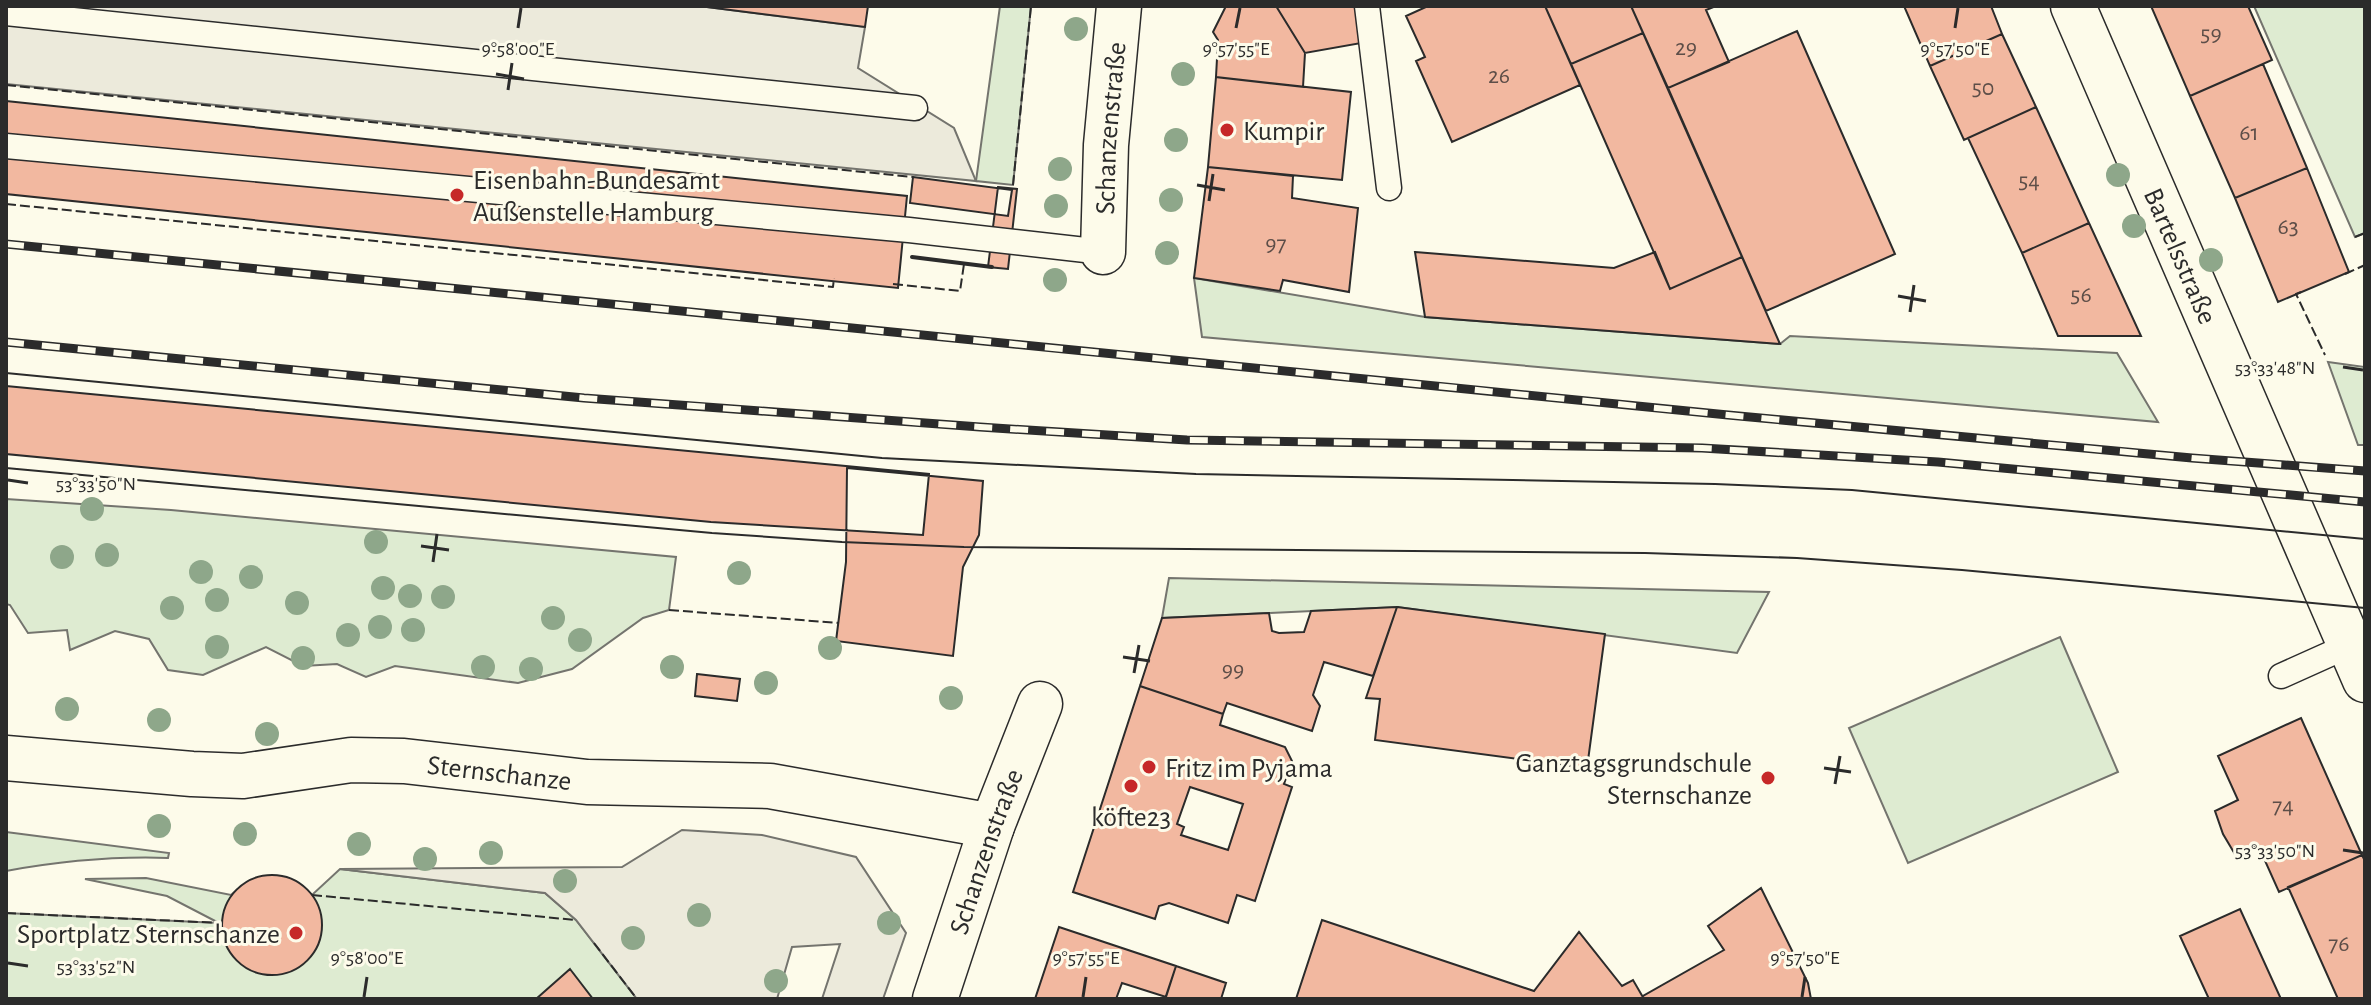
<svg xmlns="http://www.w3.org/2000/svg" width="2371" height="1005" font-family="'Alegreya Sans',sans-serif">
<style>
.green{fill:#deebd1;stroke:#74746e;stroke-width:2}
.parking{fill:#eceadb;stroke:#74746e;stroke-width:2}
.building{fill:#f2b8a0;stroke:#2b2b2b;stroke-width:2;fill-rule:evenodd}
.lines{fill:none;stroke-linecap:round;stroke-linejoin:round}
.service-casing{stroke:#2b2b2b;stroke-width:27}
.minor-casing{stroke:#2b2b2b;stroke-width:47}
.tertiary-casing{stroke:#2b2b2b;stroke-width:47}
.service{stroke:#fdfbea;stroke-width:24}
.minor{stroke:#fdfbea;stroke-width:44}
.tertiary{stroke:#fdfbea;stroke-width:44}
.tram{stroke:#2b2b2b;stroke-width:2}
.rail-casing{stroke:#2b2b2b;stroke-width:9}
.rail{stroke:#fdfbea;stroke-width:6;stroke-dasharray:18;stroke-linecap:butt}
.fence{stroke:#2b2b2b;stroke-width:2;stroke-dasharray:10 4;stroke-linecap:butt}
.wall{stroke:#2b2b2b;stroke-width:4}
.tree{fill:#8ea78a}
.ticks{fill:none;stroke:#2b2b2b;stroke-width:3}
.poi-dot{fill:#c62828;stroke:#fdfbea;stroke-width:3}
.labels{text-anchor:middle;stroke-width:6;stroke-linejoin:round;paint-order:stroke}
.number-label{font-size:24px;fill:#5d4e48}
.street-label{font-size:28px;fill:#2b2b2b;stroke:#fdfbea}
.poi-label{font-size:28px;fill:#2b2b2b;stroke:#fdfbea;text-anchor:start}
.ticks-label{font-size:20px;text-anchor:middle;fill:#2b2b2b;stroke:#fdfbea;stroke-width:6;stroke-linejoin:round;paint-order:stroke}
</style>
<rect width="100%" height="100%" fill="#fdfbea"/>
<path class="green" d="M1000,6h31l-18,179 -37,-4z
M2254,6h111v227l-10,4z
M1194,278l231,39 355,27 10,-8 327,17 41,69 -956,-85z
M2328,362l37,5v78h-7z
M6,499l165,11 505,47 -7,53 -26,8 -71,51 -54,14 -123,-17 -29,11 -29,-13 -34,2 -37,-19 -63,28 -35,-5 -19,-31 -34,-8 -45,19 -3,-20 -39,3 -18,-28 -4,-1z
M1169,578l600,14 -32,61 -340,-46 -235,11z
M2060,637l58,135 -210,91 -59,-135z
M6,832l163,21 -1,5c-56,-2 -107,3 -162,13z
M340,869l205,24 31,27 61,79h-631v-86l213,10 -52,-27 -82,-17 61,-1 85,17c27,-25 54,-24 81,0z"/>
<path class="parking" d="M6,6h693l166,21 -7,41 96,60 22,53 -970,-97z
M682,830l80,5 94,22 50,76 -23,66h-61l18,-55 -48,3 -15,52h-140l-61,-79 -31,-27 -205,-24 282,-2z"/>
<path class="building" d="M699,6h169l-3,21z
M1226,6h50l29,47 -2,34 -87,-10 2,-37 -5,-8z
M1276,6h85l6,36 -62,11z
M1428,6h117l35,79 -128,57 -36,-81 9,-4 -19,-41z
M1545,6h86l12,27 -72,31z
M1631,6h85l-10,4 23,52 -61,26z
M1904,6h87l11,28 -72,32z
M2151,6h97l24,54 -82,36z
M1797,31l98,223 -129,57 -98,-223z
M1643,33l99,224 -72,32 -99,-225z
M2002,34l34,73 -72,33 -34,-74z
M2263,64l44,104 -72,30 -45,-102z
M1216,77l135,15 -9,88 -134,-13z
M6,101l901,95 -9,92 -892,-94z
M2036,107l53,116 -67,30 -54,-115z
M1208,167l85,9 -1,22 66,10 -9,84 -66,-12 -3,11 -86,-13z
M2307,168l42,104 -71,30 -43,-104z
M913,177l99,13 -4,26 -98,-13z
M998,187l19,2 -9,80 -20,-2z
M2089,223l52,113h-83l-36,-83z
M1415,252l199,16 41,-16 15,37 72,-32 38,87 -355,-27z
M6,386l923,88 -6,61 -212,-13 -705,-68z
M847,468l136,13 -4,54 -16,32 -10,89 -117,-15 10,-79z
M1397,607l208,27 -18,134 -212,-28 5,-41 -14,-1z
M1397,607l-24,69 -49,-14 -11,33 7,11 -8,25 -85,-28 -4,11 -83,-28 22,-68 107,-5 3,18 7,2 25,-1 7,-21z
M697,674l43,5 -3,22 -42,-5z
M1140,686l83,28 -3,11 65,22 7,14 -8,23 8,3 -37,114 -18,-6 -9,28 -59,-20 -10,3 -4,13 -82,-27zM1190,787l53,17 -15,46 -47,-15 3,-8 -7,-3z
M2301,718l61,137 -83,37 -21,-47 -22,11 -13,-22 -8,-23 23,-11 -20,-44z
M2362,855l3,6v138h-27l-50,-112z
M222 925a50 50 0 1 1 100 0a50 50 0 1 1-100 0Z
M1761,888l47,95 3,16h-167l-1,-3 81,-46 -16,-24z
M2240,909l41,90h-72l-29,-63z
M1322,920l212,71 45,-59 43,54 11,-6 11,19h-348z
M1059,927l117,39 -10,31 -44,-14 -6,16h-81z
M1176,966l50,17 -5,16h-56z
M570,969l23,30h-57z"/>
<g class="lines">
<g class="service-casing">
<path id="service" d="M1367,6l22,182
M6,13l909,95
M6,146l903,84 194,22
M2281,676l69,-31"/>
</g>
<g class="minor-casing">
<g id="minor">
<path id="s1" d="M2073,6l292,674"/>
<path id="s2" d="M6,758l186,16 51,2 108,-16 53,1 183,21 183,4 222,40"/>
</g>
</g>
<g class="tertiary-casing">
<g id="tertiary">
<path id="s3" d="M1103,252l3,-107 13,-139"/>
<path id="s4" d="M935,999l57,-173 48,-122"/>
</g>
</g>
<use href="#service" class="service"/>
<use href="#minor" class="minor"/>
<use href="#tertiary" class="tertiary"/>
<path class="tram" d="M6,373l876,85 314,16 519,10 137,6 513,49
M6,468l706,65 130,9 122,5 681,6 152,5 165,12 403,38"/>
<g class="rail-casing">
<path id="rail" d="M6,244l1722,171 464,43 173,13
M6,342l578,56 396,29 207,13 515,8 236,14 427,40"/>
</g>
<use href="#rail" class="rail"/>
<path class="fence" d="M6,85l907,92
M1013,185l18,-179
M6,204l827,83 1,-9
M2355,237l10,-4
M2345,274l20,-9
M893,284l67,7 4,-27
M2301,292l-5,2 29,61
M669,610l170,13
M312,895l264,25
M6,913l215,10
M594,943l43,56"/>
<path class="wall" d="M912,257l80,10"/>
</g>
<g class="tree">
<circle cx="1076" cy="29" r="12"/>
<circle cx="1183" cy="74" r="12"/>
<circle cx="1176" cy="140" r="12"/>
<circle cx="1060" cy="169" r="12"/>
<circle cx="2118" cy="175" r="12"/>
<circle cx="1171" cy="200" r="12"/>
<circle cx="1056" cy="206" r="12"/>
<circle cx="2134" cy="226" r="12"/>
<circle cx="1167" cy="253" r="12"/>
<circle cx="2211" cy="260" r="12"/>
<circle cx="1055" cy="280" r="12"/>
<circle cx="92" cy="509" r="12"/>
<circle cx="376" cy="542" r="12"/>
<circle cx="107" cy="555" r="12"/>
<circle cx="62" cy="557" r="12"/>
<circle cx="201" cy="572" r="12"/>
<circle cx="739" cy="573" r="12"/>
<circle cx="251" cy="577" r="12"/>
<circle cx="383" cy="588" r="12"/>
<circle cx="410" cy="596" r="12"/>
<circle cx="443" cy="597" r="12"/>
<circle cx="217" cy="600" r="12"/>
<circle cx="297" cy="603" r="12"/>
<circle cx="172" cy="608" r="12"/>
<circle cx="553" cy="618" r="12"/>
<circle cx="380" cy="627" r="12"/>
<circle cx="413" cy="630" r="12"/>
<circle cx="348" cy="635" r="12"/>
<circle cx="580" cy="640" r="12"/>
<circle cx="217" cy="647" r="12"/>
<circle cx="830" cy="648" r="12"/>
<circle cx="303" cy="658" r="12"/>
<circle cx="483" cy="667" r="12"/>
<circle cx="672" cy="667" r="12"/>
<circle cx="531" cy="669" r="12"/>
<circle cx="766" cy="683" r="12"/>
<circle cx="951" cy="698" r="12"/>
<circle cx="67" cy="709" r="12"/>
<circle cx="159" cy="720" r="12"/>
<circle cx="267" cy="734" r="12"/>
<circle cx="159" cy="826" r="12"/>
<circle cx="245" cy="834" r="12"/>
<circle cx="359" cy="844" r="12"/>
<circle cx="491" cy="853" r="12"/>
<circle cx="425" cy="859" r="12"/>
<circle cx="565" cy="881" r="12"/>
<circle cx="699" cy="915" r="12"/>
<circle cx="889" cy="923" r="12"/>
<circle cx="633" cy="938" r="12"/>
<circle cx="776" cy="981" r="12"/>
</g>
<path class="ticks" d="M518,28l3,-20M1236,28l4,-20M1955,28l3,-20M496,74l28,5M508,90l4,-27M1197,185l28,5M1209,201l4,-27M1898,296l28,5M1910,312l4,-27M2343,367l20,3M8,480l20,3M421,546l28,4M433,562l4,-28M1123,657l27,4M1134,673l5,-28M1824,768l27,4M1835,784l5,-28M2343,850l20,3M8,963l20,3M364,997l3,-20M1083,997l3,-20M1802,997l3,-20"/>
<g class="poi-dot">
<circle cx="1227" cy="130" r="8"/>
<circle cx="457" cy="195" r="8"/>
<circle cx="1149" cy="767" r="8"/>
<circle cx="1768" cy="778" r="8"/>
<circle cx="1131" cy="786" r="8"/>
<circle cx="296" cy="933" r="8"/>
</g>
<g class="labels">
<g class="number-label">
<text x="2211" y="41">59</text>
<text x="1686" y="55">29</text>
<text x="1499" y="83">26</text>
<text x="1983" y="95">50</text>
<text x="2249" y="140">61</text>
<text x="2029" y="188">54</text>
<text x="2288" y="234">63</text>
<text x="1276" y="251">97</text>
<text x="2081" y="302">56</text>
<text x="1233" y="677">99</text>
<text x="2283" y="813">74</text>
<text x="2339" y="951">76</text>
</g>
<g class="street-label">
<text dy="10" stroke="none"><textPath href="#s3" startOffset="124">Schanzenstraße</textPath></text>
<text dy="10" stroke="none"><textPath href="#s1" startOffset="272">Bartelsstraße</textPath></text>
<text dy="10" stroke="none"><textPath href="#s2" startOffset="496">Sternschanze</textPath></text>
<text dy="10" stroke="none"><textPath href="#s4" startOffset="156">Schanzenstraße</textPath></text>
</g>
<g class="poi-label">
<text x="1243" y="140">Kumpir</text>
<text x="473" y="189">Eisenbahn-Bundesamt<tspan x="473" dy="32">Außenstelle Hamburg</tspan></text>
<text x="1752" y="772" text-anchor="end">Ganztagsgrundschule<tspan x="1752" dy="32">Sternschanze</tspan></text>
<text x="1165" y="777">Fritz im Pyjama</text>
<text x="1131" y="826" text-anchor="middle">köfte23</text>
<text x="280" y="943" text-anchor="end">Sportplatz Sternschanze</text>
</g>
</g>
<g class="ticks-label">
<text x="518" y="55">9°58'00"E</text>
<text x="1236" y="55">9°57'55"E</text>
<text x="1955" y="55">9°57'50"E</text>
<text x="2275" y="374">53°33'48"N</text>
<text x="96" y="490">53°33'50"N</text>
<text x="2275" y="857">53°33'50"N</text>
<text x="367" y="964">9°58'00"E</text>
<text x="1086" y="964">9°57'55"E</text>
<text x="1805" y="964">9°57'50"E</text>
<text x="96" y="973">53°33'52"N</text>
</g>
<rect width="2371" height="1005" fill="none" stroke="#2b2b2b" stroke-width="16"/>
</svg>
